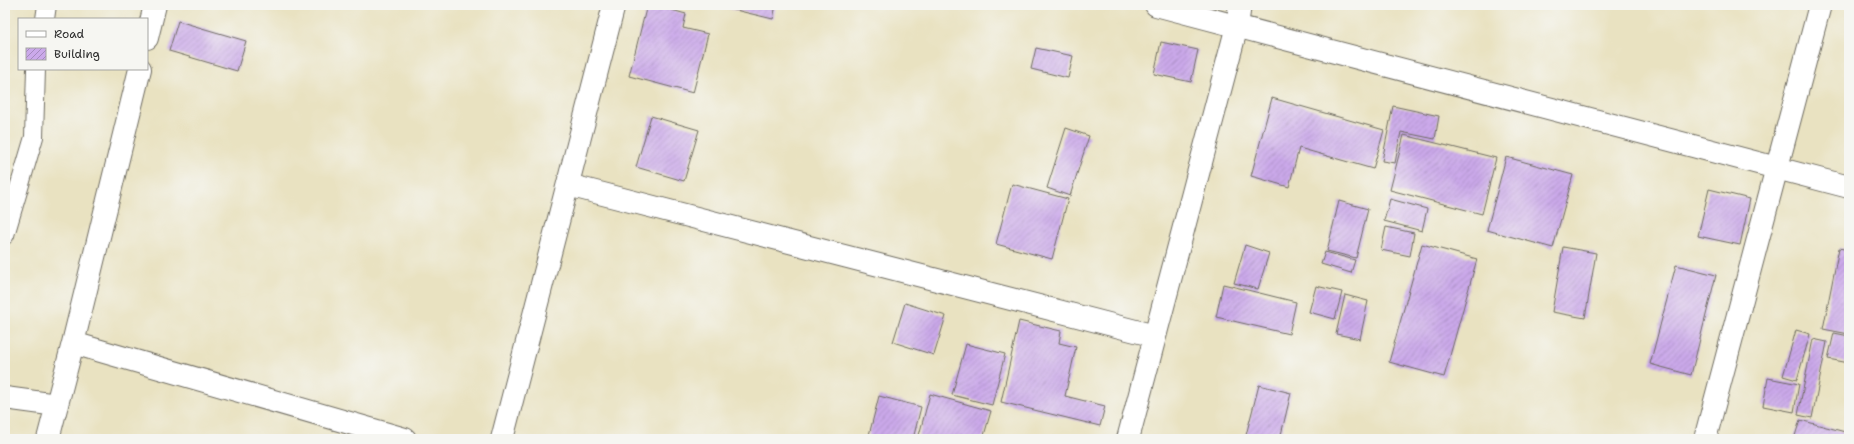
<svg xmlns="http://www.w3.org/2000/svg" width="1854" height="444" font-family="'Shantell Sans',sans-serif">
<style>
.building{fill:url(#building-hatch)}
.lines{fill:none;stroke-linecap:round;stroke-linejoin:round}
.service-casing{stroke:#6e6b60;stroke-width:20}
.minor-casing{stroke:#6e6b60;stroke-width:24}
.tertiary-casing{stroke:#6e6b60;stroke-width:24}
.service{stroke:#fff;stroke-width:18}
.minor{stroke:#fff;stroke-width:22}
.tertiary{stroke:#fff;stroke-width:22}
</style>
<defs>
<pattern id="building-hatch" width="6" height="6" patternUnits="userSpaceOnUse"><rect width="6" height="6" fill="#cba9ea"/><path d="M-1 1l2-2M0 6l6-6M5 7l2-2" fill="none" stroke="#a58abe"/></pattern>
</defs>
<rect width="100%" height="100%" fill="#f6f6f2"/>
<filter id="ink" filterUnits="userSpaceOnUse"><feTurbulence type="fractalNoise" baseFrequency=".025" numOctaves="2"/><feDisplacementMap in="SourceGraphic" scale="8" xChannelSelector="R" yChannelSelector="G"/><feConvolveMatrix kernelMatrix="1 2 1 2 8 2 1 2 1" color-interpolation-filters="sRGB"/></filter>
<filter id="wash" filterUnits="userSpaceOnUse"><feTurbulence type="fractalNoise" baseFrequency=".012" numOctaves="4" result="noise"/><feDisplacementMap in="SourceGraphic" scale="16" xChannelSelector="R" yChannelSelector="G"/><feGaussianBlur stdDeviation="0.9" result="paint"/><feColorMatrix in="noise" values="0 0 0 0 0 0 0 0 0 0 0 0 0 0 0 0 0 1.4 0 .05"/><feComposite in="paint" operator="in"/></filter>
<g filter="url(#wash)">
<rect width="100%" height="100%" fill="#e9e2c1"/>
<g id="blocks">
<path class="building" d="M647,5h7l32,9 -3,14 25,6 -15,59 -64,-17z
M714,5h62l-3,14z
M178,21l68,20 -9,30 -68,-20z
M1161,42l37,8 -7,32 -37,-8z
M1036,48l37,8 -5,22 -37,-9z
M1272,98l112,32 -11,39 -74,-21 -10,39 -38,-11z
M1393,106l46,10 -4,23 -34,-7 -6,31 -13,-2z
M651,116l48,14 -15,51 -48,-14z
M1066,128l23,8 -19,60 -23,-8z
M1404,135l92,23 -14,56 -92,-24z
M1506,157l67,18 -20,73 -66,-18z
M1012,184l56,15 -16,60 -56,-15z
M1709,189l41,10 -10,46 -42,-9z
M1390,199l37,10 -5,22 -38,-10z
M1339,201l29,8 -12,49 -29,-7z
M1386,227l28,6 -4,23 -29,-6z
M1422,244l55,15 -33,118 -55,-15z
M1245,245l24,8 -11,36 -24,-6z
M1563,247l33,6 -11,65 -33,-6z
M1839,248l10,2v84l-26,-5z
M1325,252l30,8 -4,13 -30,-9z
M1676,265l40,10 -25,100 -41,-11z
M1223,284l73,18 -7,32 -73,-17z
M1316,286l26,6 -7,27 -26,-7z
M1345,295l23,6 -8,38 -24,-5z
M905,303l41,13 -12,39 -41,-13z
M1019,321l42,10 -2,12 17,4 -11,49 40,10 -5,20 -99,-24z
M1796,330l14,4 -13,46 -14,-4z
M1834,333l15,3v27l-21,-4z
M1813,339l14,3 -15,76 -14,-3z
M966,344l39,10 -13,51 -40,-10z
M1768,378l31,6 -5,28 -31,-6z
M1259,385l32,8 -11,46h-35z
M930,394l61,17 -8,28h-65z
M879,396l42,11 -8,32h-45z
M1800,420l49,13v6h-55z"/>
</g>
</g>
<g filter="url(#ink)">
<use href="#blocks" fill-opacity="0" stroke="#6e6b60" stroke-width="1"/>
<g class="lines">
<g class="service-casing">
<path id="service" d="M45,19l2,-14
M5,235l29,-98 2,-68"/>
</g>
<g class="minor-casing">
<path id="minor" d="M147,38l8,-33
M568,185l587,151
M73,343l332,96
M5,398l52,7
M48,439l25,-96 67,-274
M502,439l112,-434
M1128,439l109,-413 3,-21
M1705,439l115,-434"/>
</g>
<g class="tertiary-casing">
<path id="tertiary" d="M1156,5l693,182"/>
</g>
<use href="#service" class="service"/>
<use href="#minor" class="minor"/>
<use href="#tertiary" class="tertiary"/>
</g>
</g>
<rect width="1854" height="444" fill="none" stroke="#f6f6f2" stroke-width="20"/>
<rect x="18" y="18" width="130" height="52" fill="#f6f6f2" stroke="#a5a5a2"/>
<rect x="26" y="31" width="20" height="6" fill="#ffffff" stroke="#a5a5a2"/>
<text x="54" y="38" font-size="12" fill="#2b2b2b">Road</text>
<rect x="26" y="48" width="20" height="12" fill="url(#building-hatch)" stroke="#a5a5a2"/>
<text x="54" y="58" font-size="12" fill="#2b2b2b">Building</text>
</svg>
